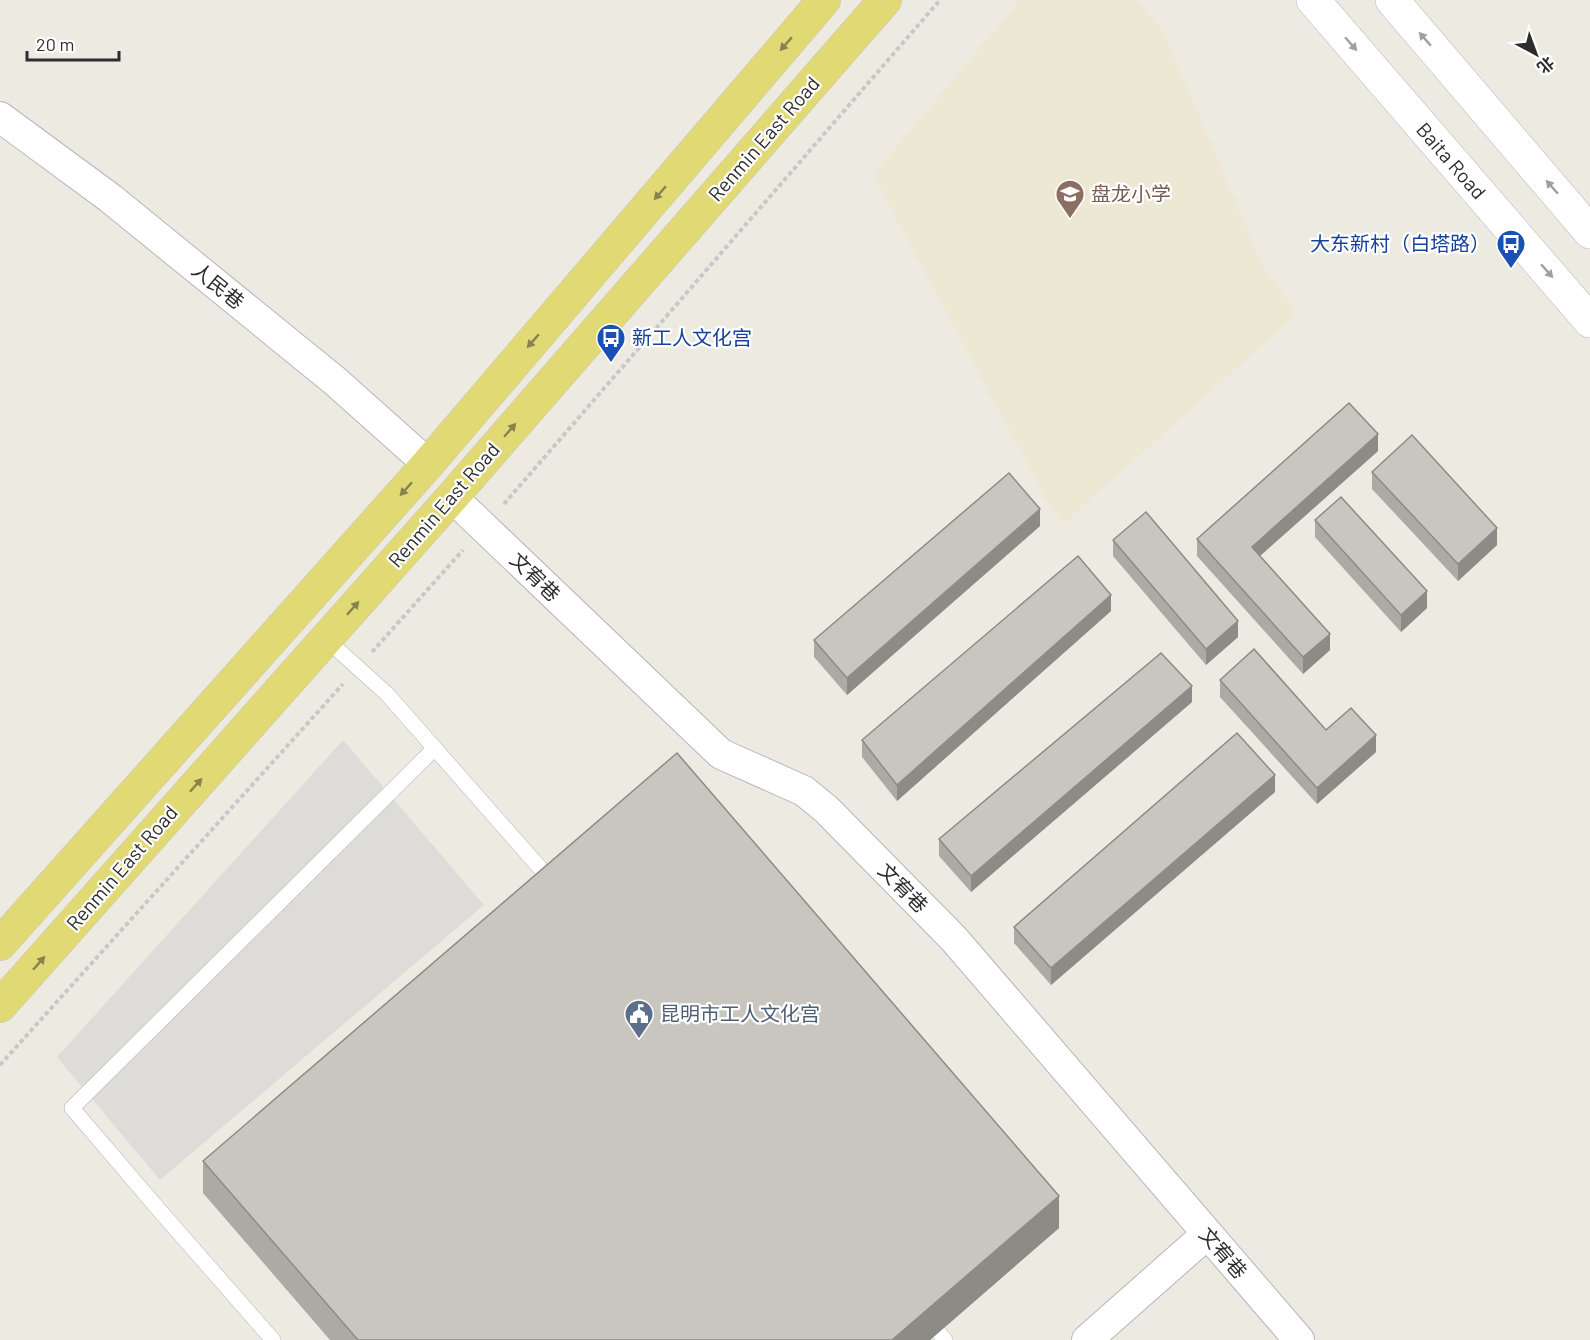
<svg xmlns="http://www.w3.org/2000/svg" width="1590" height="1340" font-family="Barlow,'Noto Sans SC',sans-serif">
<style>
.education{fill:#ece8d4}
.plaza{fill:#dddcd8}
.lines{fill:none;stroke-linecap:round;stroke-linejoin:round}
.lane-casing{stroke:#b5b5bf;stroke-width:16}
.street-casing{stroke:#b5b5bf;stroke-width:32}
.secondary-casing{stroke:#b5b5bf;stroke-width:34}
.primary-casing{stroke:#c8c8c8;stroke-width:34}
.path{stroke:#c8c8c8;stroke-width:4;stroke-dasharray:4.5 3;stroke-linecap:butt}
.lane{stroke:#fff;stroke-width:15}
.street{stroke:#fff;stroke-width:30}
.secondary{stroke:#fff;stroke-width:33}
.primary{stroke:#e1d973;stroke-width:33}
.wall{fill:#adaaa5}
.shaded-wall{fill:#8d8b86}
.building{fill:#c9c6c0;stroke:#8d8b86;stroke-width:1.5}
.oneway{fill:#a0a0a0}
.oneway2{fill:#878350}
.labels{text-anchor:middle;stroke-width:4.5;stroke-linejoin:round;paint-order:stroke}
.street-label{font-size:20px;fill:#2d2d2d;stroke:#fff}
.education-label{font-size:20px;fill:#785e54;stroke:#fff;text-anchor:start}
.transit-label{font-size:20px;fill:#164399;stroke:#fff;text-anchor:end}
.service-label{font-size:20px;fill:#4e5e75;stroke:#fff;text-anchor:start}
</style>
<rect width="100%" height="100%" fill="#edeae2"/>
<path class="education" d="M1020,0h116l28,32 98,232 35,50 -233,209 -11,-11 -180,-337z"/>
<path class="plaza" d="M343,740l141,165 -324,275 -103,-123z"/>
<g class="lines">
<g class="lane-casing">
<path id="lane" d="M326,639l61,55 168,191
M926,1317l19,23
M273,1340l-113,-129 -88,-103 363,-360"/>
</g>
<g class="street-casing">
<path id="street" d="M0,117l110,81 225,183 93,83
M452,497l269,257 83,37 23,19 127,129 345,401
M1087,1340l120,-106"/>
</g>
<g class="secondary-casing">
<path id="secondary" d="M1313,0l277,321
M1392,0l198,232"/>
</g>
<g class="primary-casing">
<path id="primary" d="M0,944l428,-480 396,-464
M0,1006l452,-509 433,-497"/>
</g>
<path class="path" d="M504,504l436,-504
M372,652l91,-102
M0,1065l343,-381"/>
<use href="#lane" class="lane"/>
<use href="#street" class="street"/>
<use href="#secondary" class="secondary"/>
<use href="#primary" class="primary"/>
</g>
<path class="wall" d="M1378,451l-118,105 70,94 -27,24 -106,-118v-17z
M1372,472l125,73 -39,36 -86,-92z
M1315,520l112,88 -26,24 -86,-95z
M1040,526l-193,169 -33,-38v-17z
M1113,540l125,97 -32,28 -93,-109z
M1111,611l-214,190 -35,-44v-17z
M1220,680l106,50 50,22 -59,52 -97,-107z
M1192,702l-221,190 -32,-36v-17z
M1275,792l-224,193 -37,-42v-16z
M203,1161l856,67 -129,112h-600l-127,-147z"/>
<path class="shaded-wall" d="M1378,434v17l-126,112v-16z
M1040,509v17l-193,169v-17z
M1497,528v17l-39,36v-17z
M1427,591v17l-26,24v-17z
M1111,595v16l-214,190v-16z
M1238,621v16l-32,28v-16z
M1330,634v16l-27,24v-17z
M1192,686v16l-221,190v-16z
M1376,735v17l-59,52v-16z
M1275,775v17l-224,193v-17z
M1059,1196v32l-129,112h-38z"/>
<path class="building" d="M1349,403l29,31 -126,113 78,87 -27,23 -106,-118z
M1412,435l85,93 -39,36 -86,-92z
M1009,473l31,36 -193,169 -33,-38z
M1341,497l86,94 -26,24 -86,-95z
M1146,512l92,109 -32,28 -93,-109z
M1078,556l33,39 -214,190 -35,-45z
M1254,649l72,81 25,-22 25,27 -59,53 -97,-108z
M1161,653l31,33 -221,190 -32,-37z
M1237,733l38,42 -224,193 -37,-41z
M677,753l382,443 -167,144h-534l-155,-179z"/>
<defs><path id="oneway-solid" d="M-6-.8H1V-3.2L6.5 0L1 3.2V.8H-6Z" transform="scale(1.5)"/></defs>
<g class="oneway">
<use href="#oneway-solid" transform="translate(1425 39) rotate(-131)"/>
<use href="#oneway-solid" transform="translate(1351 44) rotate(49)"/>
<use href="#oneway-solid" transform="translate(1552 187) rotate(-131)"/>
<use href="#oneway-solid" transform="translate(1547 271) rotate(49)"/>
</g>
<g class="oneway2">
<use href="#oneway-solid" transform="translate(786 44) rotate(131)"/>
<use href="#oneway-solid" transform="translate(660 193) rotate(131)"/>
<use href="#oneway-solid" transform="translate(533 341) rotate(131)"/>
<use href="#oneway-solid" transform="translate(510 430) rotate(-49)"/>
<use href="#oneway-solid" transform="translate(406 489) rotate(132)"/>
<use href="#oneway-solid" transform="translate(353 608) rotate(-48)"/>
<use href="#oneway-solid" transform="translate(196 785) rotate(-48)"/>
<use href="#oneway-solid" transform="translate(39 963) rotate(-49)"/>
</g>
<defs>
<g id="school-pin" transform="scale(1.5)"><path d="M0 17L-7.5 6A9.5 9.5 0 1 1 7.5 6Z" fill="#8d6e63" stroke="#fff"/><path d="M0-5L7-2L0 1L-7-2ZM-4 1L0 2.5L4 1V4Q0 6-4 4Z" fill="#fff"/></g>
<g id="bus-pin" transform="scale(1.5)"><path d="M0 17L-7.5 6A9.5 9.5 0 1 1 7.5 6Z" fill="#1a4fb4" stroke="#fff"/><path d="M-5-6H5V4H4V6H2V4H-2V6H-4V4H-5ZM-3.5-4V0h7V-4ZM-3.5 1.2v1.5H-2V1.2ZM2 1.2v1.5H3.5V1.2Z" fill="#fff"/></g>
<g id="civic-pin" transform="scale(1.5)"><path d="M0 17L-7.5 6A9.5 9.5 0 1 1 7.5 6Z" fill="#5c6f8a" stroke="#fff"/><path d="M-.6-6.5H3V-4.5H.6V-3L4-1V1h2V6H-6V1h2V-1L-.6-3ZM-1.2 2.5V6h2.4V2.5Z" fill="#fff"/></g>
</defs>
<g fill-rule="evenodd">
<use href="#school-pin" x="1070" y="194"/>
<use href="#bus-pin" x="1511" y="244"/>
<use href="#bus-pin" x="611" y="338"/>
<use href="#civic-pin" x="639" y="1014"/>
</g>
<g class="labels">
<g class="street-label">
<text transform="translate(764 139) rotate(-49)" y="7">Renmin East Road</text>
<text transform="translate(1451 161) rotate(49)" y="7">Baita Road</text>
<text transform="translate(218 286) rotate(39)" y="7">人民巷</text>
<text transform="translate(444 505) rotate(-49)" y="7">Renmin East Road</text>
<text transform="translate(535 577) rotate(44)" y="7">文宥巷</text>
<text transform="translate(122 868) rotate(-49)" y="7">Renmin East Road</text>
<text transform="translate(903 888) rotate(45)" y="7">文宥巷</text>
<text transform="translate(1223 1253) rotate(49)" y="7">文宥巷</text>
</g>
<g class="education-label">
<text x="1091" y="201">盘龙小学</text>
</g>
<g class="transit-label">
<text x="1490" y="251">大东新村（白塔路）</text>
<text x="632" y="345" text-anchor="start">新工人文化宫</text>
</g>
<g class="service-label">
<text x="660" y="1021">昆明市工人文化宫</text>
</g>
</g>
<g transform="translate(1536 54) rotate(139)" stroke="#ffffff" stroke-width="4.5" paint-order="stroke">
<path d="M0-4.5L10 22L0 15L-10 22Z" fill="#2d2d2d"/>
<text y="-9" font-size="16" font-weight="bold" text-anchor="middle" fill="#2d2d2d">北</text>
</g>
<path d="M27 51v9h92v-9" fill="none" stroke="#2d2d2d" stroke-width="3"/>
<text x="36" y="51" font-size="18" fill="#2d2d2d" stroke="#ffffff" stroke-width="4.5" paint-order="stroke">20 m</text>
</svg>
